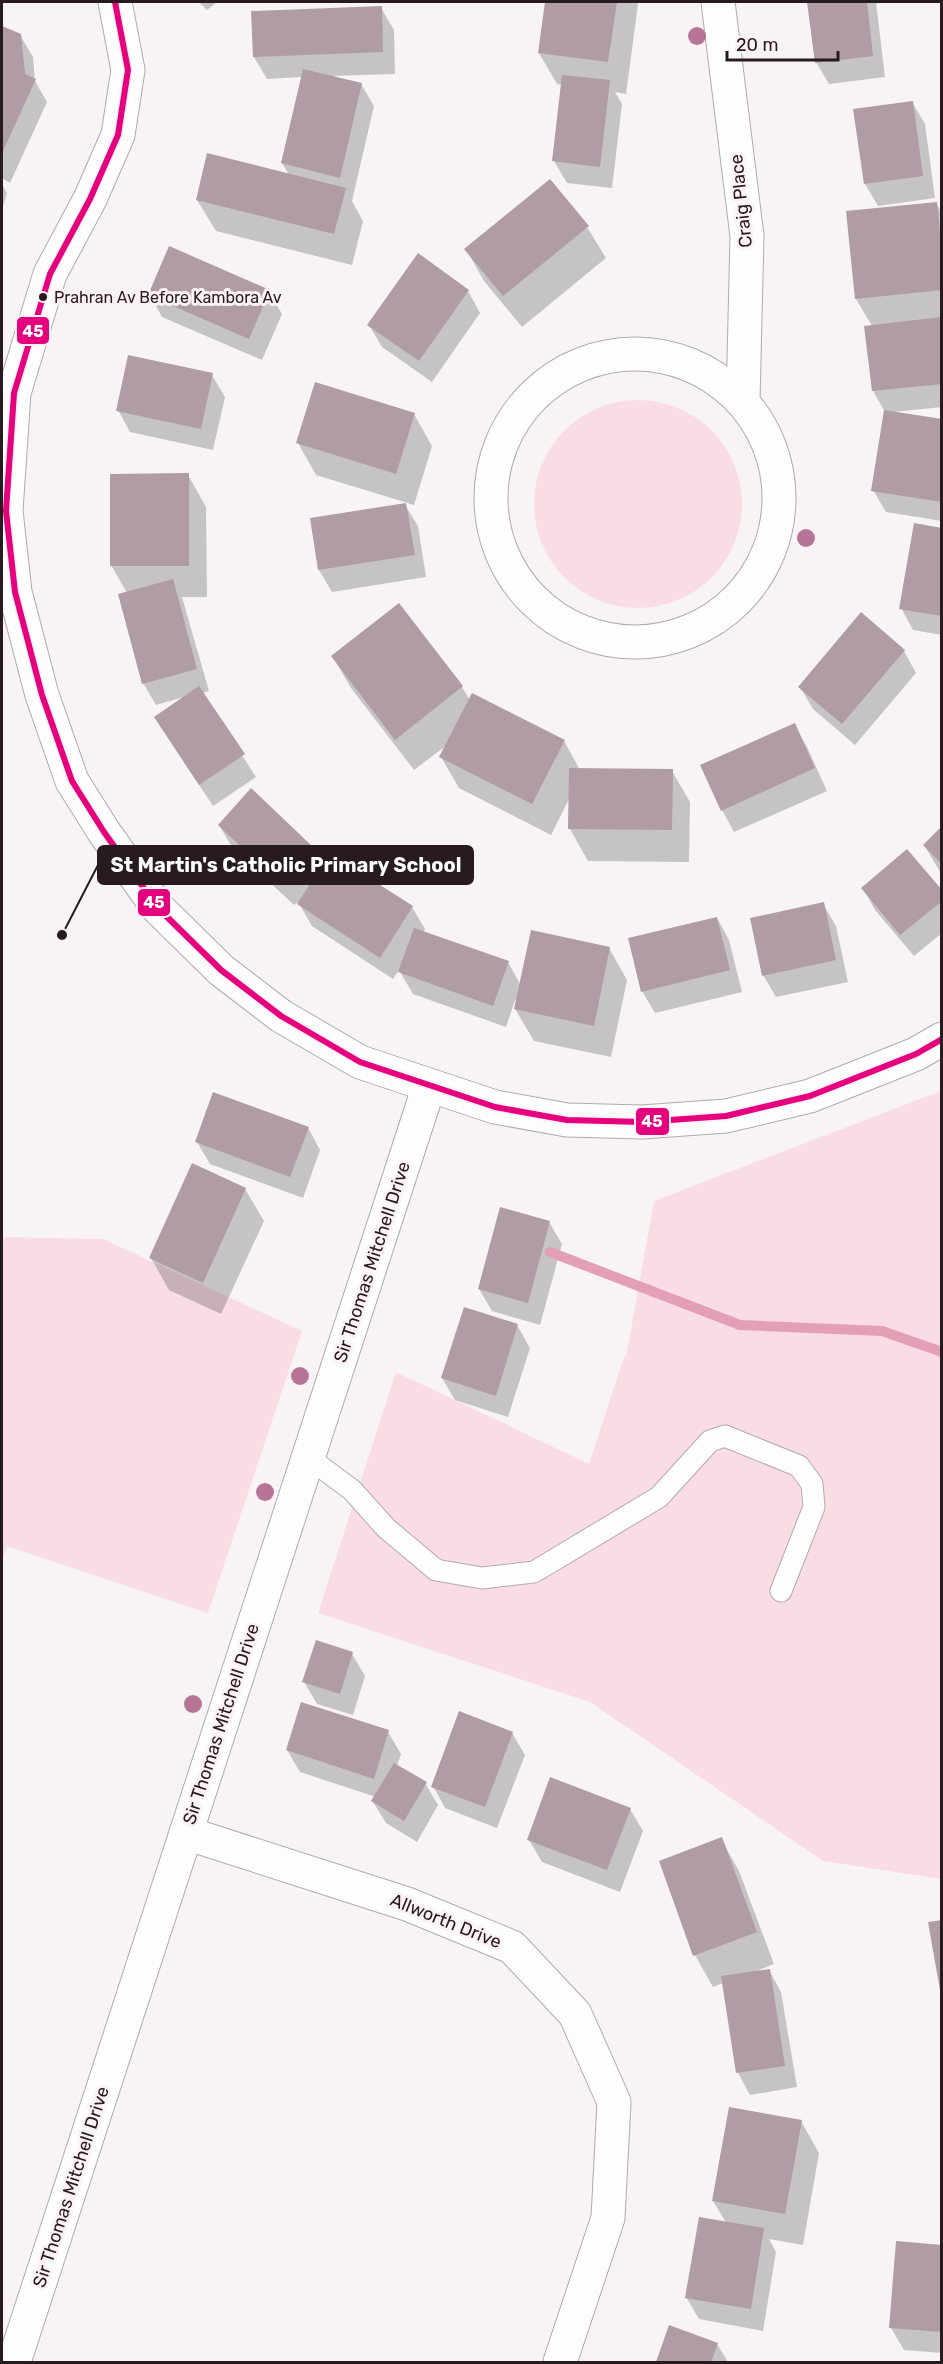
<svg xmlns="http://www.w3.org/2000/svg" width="943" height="2364" font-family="Rubik,sans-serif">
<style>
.green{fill:#fadce5}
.shadow{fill:#0003}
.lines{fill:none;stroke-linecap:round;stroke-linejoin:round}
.stream{stroke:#e49fb8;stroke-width:10}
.building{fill:#af9ca4}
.lane-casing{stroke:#b2aaac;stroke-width:23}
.street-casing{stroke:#b2aaac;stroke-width:35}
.secondary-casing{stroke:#b2aaac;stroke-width:35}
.lane{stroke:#fefdfe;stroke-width:21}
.street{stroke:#fefdfe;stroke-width:33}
.secondary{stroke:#fefdfe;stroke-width:33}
.bus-1-casing{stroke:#faf2f4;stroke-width:10}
.bus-1{stroke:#e5007d;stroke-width:6}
.tree{fill:#b87496}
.bus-dot{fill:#281b1f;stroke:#faf2f4;stroke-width:2}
.labels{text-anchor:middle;stroke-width:6;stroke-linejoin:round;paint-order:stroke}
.bus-label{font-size:16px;fill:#281b1f;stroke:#faf2f4;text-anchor:start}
.street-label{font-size:18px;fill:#281b1f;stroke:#faf2f4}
.leader{fill:none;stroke:#281b1f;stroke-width:2}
.callout-dot{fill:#281b1f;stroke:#faf2f4;stroke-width:2}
.callout{fill:#281b1f;stroke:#281b1f;stroke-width:2}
.callout-label{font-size:20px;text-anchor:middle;font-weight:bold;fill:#fff}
.line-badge{stroke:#faf2f4;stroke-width:2}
.badge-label{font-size:16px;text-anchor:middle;font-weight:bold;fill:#fff}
</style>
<rect width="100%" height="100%" fill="#f8f4f5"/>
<path class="green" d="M534 504a104 104 0 1 1 208 0a104 104 0 1 1-208 0Z
M941,1091v788l-118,-18 -233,-159 -272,-89 78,-241 193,92 35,-107h2l28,-156z
M2,1237l101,2 199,92 -94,282 -201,-67 -5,15z"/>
<path class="shadow" d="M199,2h18l-10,8z
M546,2h91l1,2 -12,90 -11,-2 7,12 -10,84 -45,-5 -13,-22 8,-76 -5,-1 -18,-31z
M809,2h67l9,75 -56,7 -13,-22z
M381,8l13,22 1,44 -63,2 29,8 13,22 -22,95 11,20 -11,44 -136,-34 -19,-31 92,-25 -7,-12 20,-86 -35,2 -13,-22z
M2,28l18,7 13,22 2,24 12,21 -37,81 -8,-5z
M912,102l13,22 10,74 -57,8 -13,-22z
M2,184l5,9 -5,17z
M936,203l6,10v194l-48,5 48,8v101l-56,-9 -13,-22 12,-78 -12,-21 -7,-64 6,-1 -16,-27z
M587,227l19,31 -84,69 -38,-46 -18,-32z
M468,291l12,22 -48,69 -50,-35 -13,-22z
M269,292l13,22 -20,46 -100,-43 -12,-22z
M212,375l13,22 -12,53 -83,-18 -12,-22z
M414,414l18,32 -18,59 -98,-30 -18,-32z
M188,475l18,32 1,90h-25l27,94 -7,2 54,84 -43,29 -44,-67 15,-42 -28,8 -13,-22 -16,-90 -16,-28z
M405,505l13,21 8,51 -94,15 -13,-22z
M942,530v105l-29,-5 -12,-22z
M399,605l63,82 8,13 94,41 16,29 92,1 18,31 -1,60 -101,-1 -18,-32v-32l-19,38 -92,-47 -18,-31 6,-12 -33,25 -63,-82 -18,-31z
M904,651l12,22 -61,72 -42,-36 -13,-22z
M794,725l13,22 20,44 -93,41 -12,-22z
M251,791l62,58 10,17 7,-11 82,52 13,22 -2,4 85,29 12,22 89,-36 18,32 -16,77 -77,-16 -19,-32 2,-8 -2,-1 -9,27 -93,-33 -14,-24 -6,9 -81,-53 -14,-24 -4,3 -62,-58 -13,-22z
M942,828v47l-18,-30z
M863,888l79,5v40l-28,23 -39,-46z
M823,904l13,22 12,56 -72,15 -13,-22z
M717,918l12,22 13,52 -87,21 -13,-22z
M308,1128l12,22 -17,48 -93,-34 -13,-22z
M245,1189l19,32 -43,93 -52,-24 -18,-32z
M549,1222l13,22 -22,81 -48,-14 -13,-22z
M517,1325l13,23 -22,69 -53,-17 -13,-22z
M352,1654l13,22 -12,39 -36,-11 -13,-22z
M388,1732l13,22 -4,12 28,17 13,22 -21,37 -31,-19 -13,-21 3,-5 -76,-25 -13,-22z
M512,1733l13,22 -28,73 -52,-20 -12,-22z
M630,1809l13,22 -23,61 -78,-30 -13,-22z
M721,1839l18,32 35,93 -18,7 13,-1 12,22 16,95 -47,8 -12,-22 -15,-90 -10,4 -18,-32 -35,-93z
M801,2121l18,32 -16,92 -34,-6 7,13 -13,79 -64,-12 -13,-22 41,-73 -14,-23z
M942,2246v107l-38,-3 -13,-22z
M670,2327l47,17 11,18h-70z"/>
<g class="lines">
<path class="stream" d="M550,1252l190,73 142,6 60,21"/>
</g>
<path class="building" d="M545,2h72l-9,60 -70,-9z
M807,2h60l6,54 -58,7z
M382,6l1,46 -130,5 -2,-46z
M2,26l19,8 4,40 11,5 -34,74z
M303,69l59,14 -22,95 -59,-15z
M562,75l48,5 -10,87 -48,-6z
M913,101l10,75 -59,8 -11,-75z
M207,153l139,35 -12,46 -138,-34z
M550,179l39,47 -86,70 -39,-47z
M937,202l5,51v37l-87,9 -9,-88z
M169,246l101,44 -21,49 -101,-44z
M418,253l51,37 -50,71 -52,-36z
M942,317v67l-70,7 -8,-65z
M128,355l85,18 -12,56 -85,-18z
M315,382l100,31 -19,61 -100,-31z
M884,410l58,9v83l-71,-11z
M189,473v93h-79v-92z
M406,503l9,52 -97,15 -8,-52z
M914,523l28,5v88l-43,-7z
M173,579l24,90 -55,15 -24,-90z
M399,603l64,83 -68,54 -64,-84z
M861,612l44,38 -63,74 -44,-37z
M199,686l46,68 -46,31 -45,-68z
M472,693l93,47 -33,64 -93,-47z
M795,723l20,45 -94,43 -21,-46z
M569,768l104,1 -1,61 -104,-1z
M251,788l63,60 -33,36 -63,-59z
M942,826v38l-19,-19z
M907,849l35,41v11l-42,34 -39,-47z
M330,853l83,53 -33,52 -83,-54z
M824,902l12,58 -74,16 -12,-58z
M717,917l13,53 -89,22 -13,-54z
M414,928l95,33 -16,45 -95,-34z
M531,930l79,17 -16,79 -80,-17z
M213,1092l96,35 -19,50 -95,-35z
M192,1163l54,25 -43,95 -54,-25z
M500,1207l50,14 -22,82 -50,-14z
M464,1307l54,17 -22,72 -55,-18z
M316,1640l37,12 -13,42 -38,-12z
M301,1702l88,28 -15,49 -88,-29z
M459,1711l54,21 -28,75 -54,-20z
M394,1763l33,19 -23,39 -33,-20z
M550,1777l81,31 -24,62 -80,-30z
M722,1837l35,95 -64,24 -34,-95z
M942,1920v70h-2l-12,-68z
M770,1969l15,97 -49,7 -15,-97z
M729,2107l73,13 -17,94 -73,-13z
M699,2217l65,11 -13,81 -66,-11z
M896,2241l46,4v87l-53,-4z
M669,2325l49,18 -7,19h-55z"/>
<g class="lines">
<g class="lane-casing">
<path id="lane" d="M309,1458l43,32 34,38 50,42 46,8 52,-6 125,-75 51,-56 15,-5 74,30 13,18 2,23 -33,84"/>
</g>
<g class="street-casing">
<path id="street" d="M718,2l29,234 -4,165
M491 498a144 144 0 1 1 288 0a144 144 0 1 1-288 0Z
M186,1833l221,71 105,43 63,67 39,88 -6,116 -48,144"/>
</g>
<g class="secondary-casing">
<path id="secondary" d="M115,2l13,68 -10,65 -28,64 -40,75 -36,119 -8,118 9,81 27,103 30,86 32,51 54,76 63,62 60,46 79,46 135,45 72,13 75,2 84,-6 84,-20 106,-42 26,-15
M14,2362l415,-1276"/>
</g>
<use href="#lane" class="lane"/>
<use href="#street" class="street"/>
<use href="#secondary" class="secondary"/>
<g class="bus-1-casing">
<path id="bus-1" d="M115,2l13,68 -10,65 -28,64 -40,75 -36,119 -8,118 9,81 27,103 30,86 32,51 54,76 63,62 60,46 79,46 135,45 72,13 75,2 84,-6 84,-20 106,-42 26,-15"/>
</g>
<use href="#bus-1" class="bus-1"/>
</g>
<g class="tree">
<circle cx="697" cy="36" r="9"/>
<circle cx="806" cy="538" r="9"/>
<circle cx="300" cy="1376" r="9"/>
<circle cx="265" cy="1492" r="9"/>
<circle cx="193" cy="1704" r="9"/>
</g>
<circle class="bus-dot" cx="43" cy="297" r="5"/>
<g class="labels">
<g class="bus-label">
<text x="54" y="303">Prahran Av Before Kambora Av</text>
</g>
<g class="street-label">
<text transform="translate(741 201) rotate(-96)" y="6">Craig Place</text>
<text transform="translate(372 1262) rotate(-72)" y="6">Sir Thomas Mitchell Drive</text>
<text transform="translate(221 1724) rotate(-72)" y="6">Sir Thomas Mitchell Drive</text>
<text transform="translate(446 1921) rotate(22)" y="6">Allworth Drive</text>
<text transform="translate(71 2187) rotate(-72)" y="6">Sir Thomas Mitchell Drive</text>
</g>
</g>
<path class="leader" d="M62 935L98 865"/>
<circle class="callout-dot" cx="62" cy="935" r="6"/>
<rect class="callout" x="98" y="846" width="375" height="38" rx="6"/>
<g class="callout-label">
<text x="286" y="872">St Martin's Catholic Primary School</text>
</g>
<g class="line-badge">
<rect x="16" y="316" width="34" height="29" rx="6" fill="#e5007d"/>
<rect x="137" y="888" width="34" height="29" rx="6" fill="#e5007d"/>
<rect x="635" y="1107" width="35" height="29" rx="6" fill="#e5007d"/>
</g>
<g class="badge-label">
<text x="33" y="337">45</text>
<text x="154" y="908">45</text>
<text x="652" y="1127">45</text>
</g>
<rect width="943" height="2364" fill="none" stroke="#281b1f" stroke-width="6"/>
<path d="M727 51v9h111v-9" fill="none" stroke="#281b1f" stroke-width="3"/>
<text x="736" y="51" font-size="18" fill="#281b1f" stroke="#faf2f4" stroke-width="4.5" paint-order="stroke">20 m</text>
</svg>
